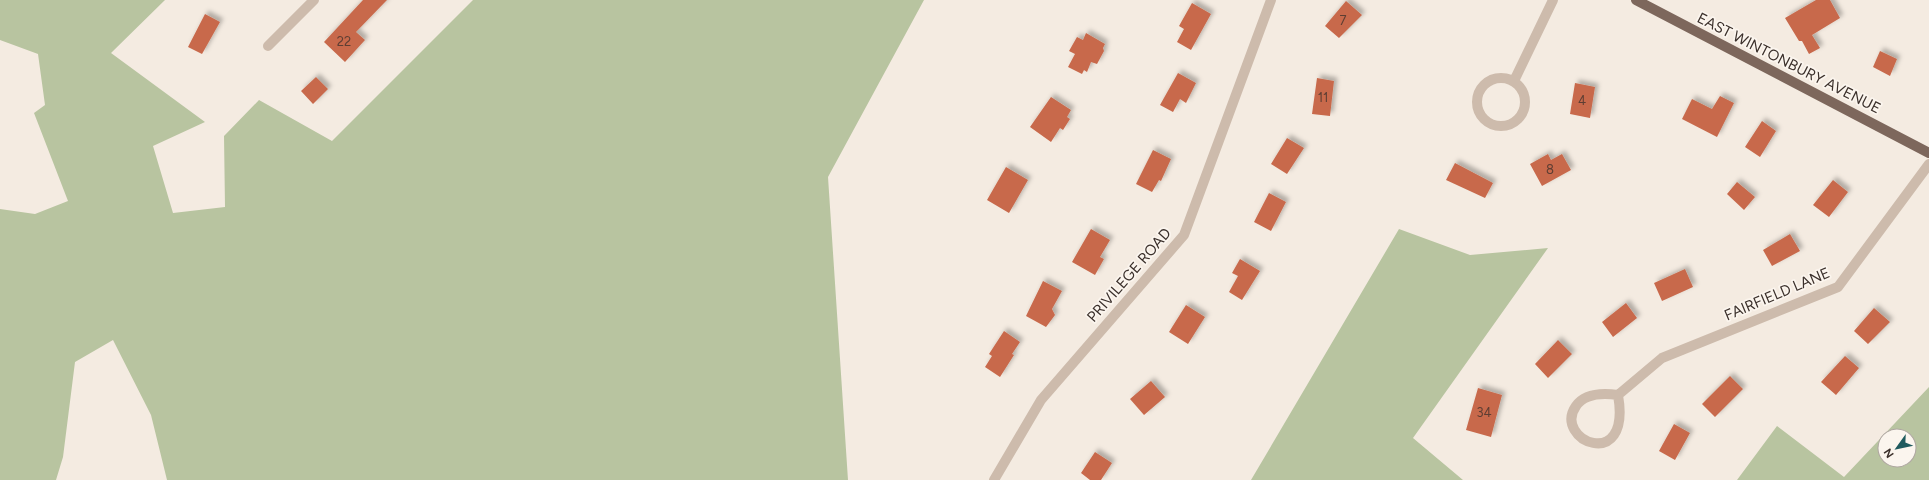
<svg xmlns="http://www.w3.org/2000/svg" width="1929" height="480" font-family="Figtree,sans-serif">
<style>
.green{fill:#b8c4a0;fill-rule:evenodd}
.building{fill:#c8694b;filter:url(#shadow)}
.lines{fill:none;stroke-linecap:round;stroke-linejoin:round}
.minor{stroke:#cdbbac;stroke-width:10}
.major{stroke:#7d675c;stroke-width:10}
.labels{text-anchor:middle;stroke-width:3.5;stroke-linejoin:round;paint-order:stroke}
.number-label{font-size:13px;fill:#5e3e33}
.street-label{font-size:15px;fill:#3b302b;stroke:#fbf5ee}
</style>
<defs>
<filter id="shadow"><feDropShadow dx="3.5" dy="-3.5" stdDeviation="2" flood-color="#0004"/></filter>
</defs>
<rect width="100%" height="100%" fill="#f4ebe1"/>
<path class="green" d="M0,0h165l-54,53 94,69 -52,24 20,67 52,-6 -1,-71 35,-36 73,41 141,-141h451l-96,177 20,303h-681l-16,-65 -38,-75 -38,22 -12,95 -7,23h-56v-271l35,5 33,-13 -34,-88 11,-8 -7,-51 -38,-14z
M1399,229l71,26 78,-7 -135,190 50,42h-212z
M1929,387v93h-192l40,-54 67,51zM1885,436h24v24h-24z"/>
<path class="building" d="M363,0h24l-31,32 9,8 -20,22 -21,-20z
M1816,0h14l10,18 -28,17 8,13 -11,6 -7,-13h-3l-14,-23z
M1346,1l16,14 -23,23 -14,-12z
M1192,3l19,11 -20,36 -14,-8 7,-13 -5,-3z
M205,14l15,8 -18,32 -14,-7z
M1086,33l19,11 -2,4 1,3 -7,13 -6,-2 -4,10 -3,-2 -2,4 -14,-7 7,-13 -6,-3 8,-14 6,3z
M1880,51l17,8 -7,17 -17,-9z
M1178,73l18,10 -10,20 -6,-4 -7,13 -13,-7z
M316,77l12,12 -15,15 -12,-13z
M1317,78l17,3 -4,35 -18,-2z
M1575,83l20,4 -5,31 -20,-4z
M1720,96l14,7 -17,34 -35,-18 10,-20 20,10z
M1051,97l20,13 -4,7 3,2 -7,11 -3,-2 -9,14 -21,-15z
M1762,121l14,10 -16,26 -15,-10z
M1287,138l17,10 -17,26 -16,-10z
M1153,150l18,9 -10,22 -2,-1 -7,12 -16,-8z
M1548,154l3,6 11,-6 9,16 -29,16 -12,-22z
M1455,163l38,20 -8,15 -39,-18z
M1006,167l22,13 -19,33 -22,-13z
M1833,180l15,12 -19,25 -16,-12z
M1737,182l18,15 -11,13 -17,-16z
M1269,193l17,9 -15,29 -17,-9z
M1091,229l19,11 -10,17 4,2 -9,16 -23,-13z
M1790,234l10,17 -28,15 -9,-16z
M1240,259l20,12 -18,29 -13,-8 9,-16 -6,-3z
M1685,269l8,18 -31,14 -8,-18z
M1043,281l19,10 -10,18 3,6 -9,12 -20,-11z
M1626,303l11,15 -24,19 -11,-15z
M1186,305l19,12 -17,27 -19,-12z
M1874,308l16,14 -22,22 -14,-13z
M1004,331l16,11 -8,12 2,1 -14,22 -15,-10 7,-11 -3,-2z
M1558,340l14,14 -24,24 -13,-14z
M1845,356l14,12 -23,27 -15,-13z
M1730,376l13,13 -28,28 -13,-13z
M1151,381l14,16 -21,18 -14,-16z
M1478,388l24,7 -11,42 -25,-7z
M1674,424l16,9 -15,27 -16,-9z
M1095,452l17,11 -11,17h-11l-9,-7z"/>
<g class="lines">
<path class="minor" d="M268,46l46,-46
M1477 102a24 24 0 1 1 48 0a24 24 0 1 1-48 0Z
M1514,81l39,-81
M1618,395c14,79 -66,45 -42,11 9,-13 28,-13 42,-11l44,-37 176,-71 91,-123
M994,480l47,-80 143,-165 87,-235"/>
<path class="major" d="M1636,0l293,153"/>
</g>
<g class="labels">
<g class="number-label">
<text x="1343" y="25">7</text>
<text x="344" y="46">22</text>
<text x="1323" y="102">11</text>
<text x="1582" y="105">4</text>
<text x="1550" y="174">8</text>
<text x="1484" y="417">34</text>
</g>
<g class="street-label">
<text transform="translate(1789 63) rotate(27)" y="5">EAST WINTONBURY AVENUE</text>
<text transform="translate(1129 275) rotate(-49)" y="5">PRIVILEGE ROAD</text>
<text transform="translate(1777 294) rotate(-23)" y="5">FAIRFIELD LANE</text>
</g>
</g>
<g transform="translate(1897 448) rotate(237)"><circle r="19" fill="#fbf5ee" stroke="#aea6a0"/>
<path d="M0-3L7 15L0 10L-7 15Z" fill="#1f5a5e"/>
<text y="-6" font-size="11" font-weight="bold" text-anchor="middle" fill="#3b302b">N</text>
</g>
</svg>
